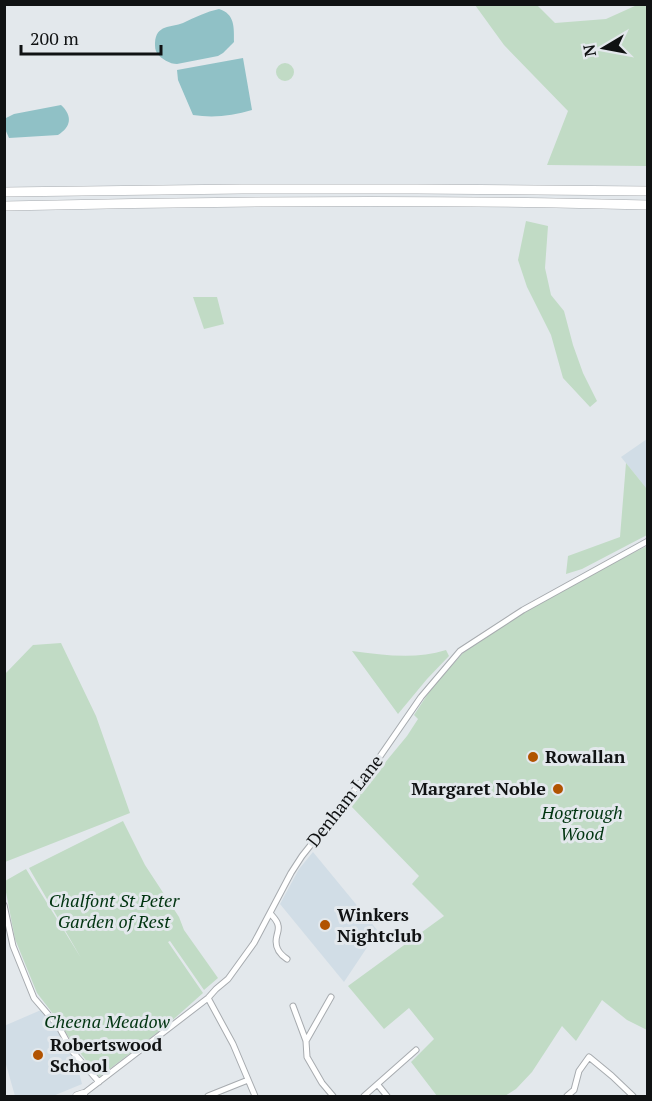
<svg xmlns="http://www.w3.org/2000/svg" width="652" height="1101" font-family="'PT Serif',serif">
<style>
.built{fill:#d1dde6}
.green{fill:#c1dbc5}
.water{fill:#90c1c6}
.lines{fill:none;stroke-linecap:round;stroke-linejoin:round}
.street-casing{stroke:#a7abaf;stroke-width:7}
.secondary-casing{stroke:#a7abaf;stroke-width:9}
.highway-casing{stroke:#a7abaf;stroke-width:10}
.street{stroke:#fff;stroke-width:5}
.secondary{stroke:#fff;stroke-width:8}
.highway{stroke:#fff;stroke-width:9}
.poi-dot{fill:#b15301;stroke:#e3e8ec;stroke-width:2}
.labels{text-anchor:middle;stroke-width:6;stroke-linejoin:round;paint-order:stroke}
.poi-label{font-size:18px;font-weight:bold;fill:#101213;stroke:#e3e8ec;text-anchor:start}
.street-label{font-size:18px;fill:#101213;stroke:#e3e8ec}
.park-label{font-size:18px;font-style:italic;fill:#003410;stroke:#e3e8ec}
</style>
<rect width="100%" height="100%" fill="#e3e8ec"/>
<path class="built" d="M647,439v50l-26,-32z
M313,852l65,79 -34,51 -64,-78 19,-35z
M41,1010l2,2h2l31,49 6,23 -29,12h-38l-10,-35 -1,-35z"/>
<path class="green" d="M475,5h62l18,18 51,-4 31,-14h10v161l-100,-1 21,-54 -64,-66z
M276 72a9 9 0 1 1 18 0a9 9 0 1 1-18 0Z
M526,221l22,5 -3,42 6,27 13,16 9,34 10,28 14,28 -7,6 -27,-29 -12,-43 -24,-48 -9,-27z
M193,297h24l7,27 -20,5z
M626,463l21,26v46l-65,34 -16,5 2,-18 52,-19z
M647,546v484l-20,-10 -25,-20 -26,41 -14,-15 -30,46 -16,17 -11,7h-68l-26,-34 23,-23 -25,-31 -25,21 -36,-43 96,-70 -32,-32 7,-8 -69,-71 57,-69 11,-17 -4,-4 17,-26 32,-36 48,-32v-5l79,-42z
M61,643l35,73 34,97 -125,49v-188l28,-29z
M446,650l3,6 -22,23 -29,35 -46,-63c32,4 63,9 94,-1z
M123,821l22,44 34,52 5,13 34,48 -14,12 -34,-49 -2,1 35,51 -37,33 -67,51 -25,-32 -17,-26 -20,-26 -22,-54 -10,-52v-6l21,-12 55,89 -52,-90z"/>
<path class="water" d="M219,9c16,5 15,18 15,33l-11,11 -5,3 -41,8c-7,0 -16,-5 -20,-11 -2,-3 -2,-6 -2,-10 1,-19 16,-15 28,-20 12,-6 23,-11 36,-14z
M243,58l9,52c-20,6 -39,8 -59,5l-15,-35 -1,-10z
M61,105c12,11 10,22 -3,30l-49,3 -4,-9 1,-11 8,-4z"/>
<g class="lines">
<g class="street-casing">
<path id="street" d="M4,905l9,41 21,52 25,29 13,24 27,31
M270,913c3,4 7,7 8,12 1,4 0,6 -1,10 -3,11 1,18 10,24
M208,998l25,46 22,52
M293,1006l13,35 1,16 15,26 11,13
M306,1041l25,-44
M378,1085l9,11
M84,1096l-1,-2 125,-96 8,-9 12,-10 26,-36 37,-70 11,-17 70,-88 49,-71 39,-46 63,-41 125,-69
M208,1096l40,-16
M364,1096l52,-46
M567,1096l7,-6 5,-19 10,-14 23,19 21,20"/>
</g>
<g class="secondary-casing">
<path id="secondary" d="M77,1096l6,-2"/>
</g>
<g class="highway-casing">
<path id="highway" d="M4,192l238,-3h175l231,2
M4,206c215,-5 429,-7 644,-1"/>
</g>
<use href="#street" class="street"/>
<use href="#secondary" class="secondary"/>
<use href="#highway" class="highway"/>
</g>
<g class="poi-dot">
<circle cx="533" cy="757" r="6"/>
<circle cx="558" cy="789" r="6"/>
<circle cx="325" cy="925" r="6"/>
<circle cx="38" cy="1055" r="6"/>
</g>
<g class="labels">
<g class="poi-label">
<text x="545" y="763">Rowallan</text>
<text x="546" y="795" text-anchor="end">Margaret Noble</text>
<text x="337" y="921">Winkers<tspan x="337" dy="21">Nightclub</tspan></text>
<text x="50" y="1051">Robertswood<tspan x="50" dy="21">School</tspan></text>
</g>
<g class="street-label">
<text transform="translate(345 801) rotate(-52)" y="6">Denham Lane</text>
</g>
<g class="park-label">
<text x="582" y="819">Hogtrough<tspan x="582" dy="21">Wood</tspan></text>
<text x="114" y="907">Chalfont St Peter<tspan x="114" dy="21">Garden of Rest</tspan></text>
<text x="107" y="1028">Cheena Meadow</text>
</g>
</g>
<rect width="652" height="1101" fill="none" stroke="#101213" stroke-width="12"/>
<g transform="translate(604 48) rotate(260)" stroke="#e3e8ec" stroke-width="4.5" paint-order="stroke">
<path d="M0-4.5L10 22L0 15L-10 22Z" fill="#101213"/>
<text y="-9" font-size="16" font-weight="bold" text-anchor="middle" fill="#101213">N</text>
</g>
<path d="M21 45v9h140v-9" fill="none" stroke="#101213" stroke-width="3"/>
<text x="30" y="45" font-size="18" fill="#101213" stroke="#e3e8ec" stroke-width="4.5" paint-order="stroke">200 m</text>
</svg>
